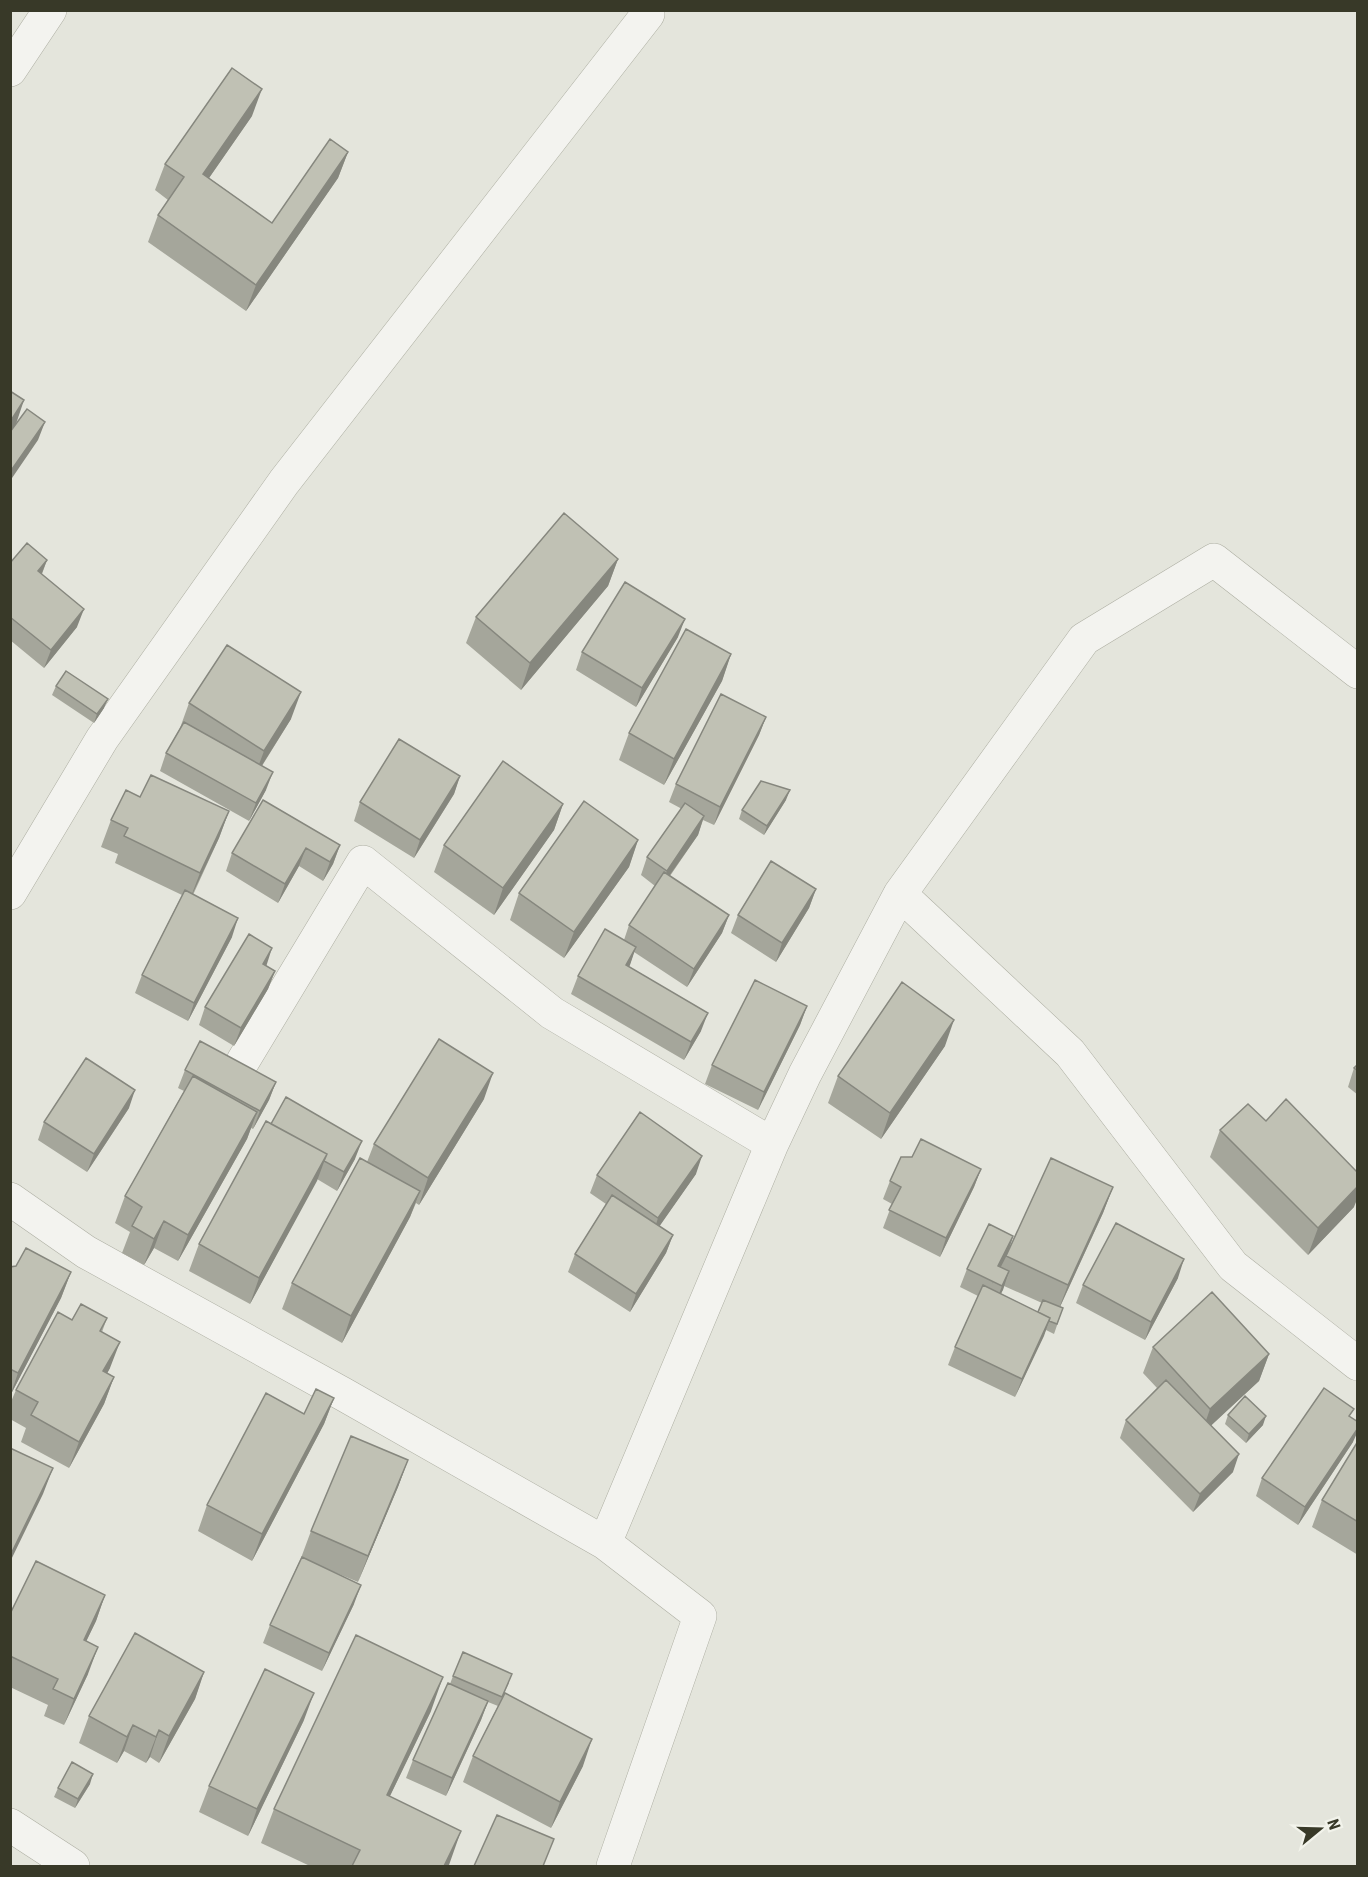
<svg xmlns="http://www.w3.org/2000/svg" width="1368" height="1877" font-family="'Roboto Condensed',sans-serif">
<style>
.lines{fill:none;stroke-linecap:round;stroke-linejoin:round}
.street-casing{stroke:#adaea2;stroke-width:34}
.street{stroke:#f3f3ef;stroke-width:33}
.wall{fill:#a5a69b;fill-rule:evenodd}
.shaded-wall{fill:#86877e}
.building{fill:#c0c1b4;stroke:#86877e;stroke-width:1.5}
</style>
<rect width="100%" height="100%" fill="#e4e5dc"/>
<g class="lines">
<g class="street-casing">
<path id="street" d="M10,70l40,-60
M10,893l92,-154 182,-257 364,-468
M900,894l184,-255 130,-79 144,112
M243,1061l120,-199 189,151 220,131
M10,1199l76,53 257,142 262,149
M10,1825l63,41
M613,1866l87,-250 -95,-73 167,-399 33,-70 95,-180 170,159 163,213 125,98"/>
</g>
<use href="#street" class="street"/>
</g>
<path class="wall" d="M252,116l-43,62 63,45 76,-71 -10,26 -92,133 -98,-69 10,-27 10,-15 -13,-10 10,-26z
M618,559l-10,27 -87,104 -55,-47 10,-26z
M47,560l-5,14 35,53 -33,41 -34,-28v-77z
M678,637l-42,70 -60,-37 6,-18z
M731,654l-9,27 -58,104 -45,-25 10,-27z
M56,686l48,22 -10,15 -42,-28z
M189,703l102,16 -29,47 4,24 -17,31 -89,-50 6,-18 14,-25z
M766,717l-7,18 -45,90 -11,-5 -5,15 -28,41 59,39 -7,18 -35,54 -53,-35 -5,15 72,64 -17,29 -113,-66 7,-18 46,-36 5,-15 26,-39 -14,-11 6,-18 35,-48 -13,-7 7,-18z
M460,776l-6,18 -40,64 -60,-37 6,-19z
M140,797l89,14 -10,27 -26,57 39,42 -44,84 -53,-28 7,-18 40,-80 -67,-32 3,-9 -17,-7 10,-27z
M786,800l-22,35 -25,-16 3,-9z
M563,804l-9,26 -60,85 -60,-43 10,-27z
M638,840l-9,27 -65,91 -54,-38 9,-27z
M340,845l-7,19 -10,17 -24,-15 -21,37 -52,-32 6,-18z
M816,889l-7,19 -33,54 -45,-29 7,-18z
M266,966l9,5 -7,18 -34,57 -35,-21 6,-18z
M807,1006l-7,19 -42,85 -53,-26 7,-19z
M945,1046l-64,93 -53,-36 10,-27z
M1358,1064v31l-10,-8 6,-19z
M185,1070l91,12 -7,18 -16,29 -2,-1 -4,11 -69,122 -24,-13 -10,17 -22,-12 8,-21 -15,-9 10,-27 59,-105 -6,-3z
M484,1099l-65,106 -3,-2 -6,14 -68,126 -60,-34 10,-26 75,-121 7,-18z
M129,1108l-42,64 -49,-32 6,-18z
M271,1124l84,35 -18,32 -20,-12 -67,125 -61,-33 10,-27z
M1220,1130l134,77 -46,48 -98,-98z
M981,1169l-7,18 -34,70 -57,-29 9,-24 -9,-5 7,-18z
M696,1174l-37,52 14,9 -7,18 -36,59 -62,-40 7,-18 31,-50 -16,-11 7,-18z
M1113,1187l-10,26 -43,94 3,1 -9,26 -8,-4 -31,67 -67,-32 7,-18 23,-51 -18,-9 7,-18 46,-33 -4,14zM1004,1286l38,17 -4,9 -37,-18z
M10,1267l61,5 -10,26 -51,98z
M1178,1278l-33,62 -69,-37 7,-18z
M107,1318l-5,14 8,36 -3,5 7,4 -10,27 -35,64 -48,-26 5,-14 -16,-9v-15l6,-14 56,-70z
M1153,1347l116,7 -10,27 -48,44 22,47 -40,40 -73,-74 6,-18 31,-32 -14,-15z
M334,1398l-10,26 -72,137 -54,-30 9,-26 97,-91z
M1228,1415l35,10 -17,18 -21,-19z
M1351,1418l2,24 -55,83 -42,-29 6,-18z
M1358,1441v114l-46,-28 10,-27z
M408,1460l-10,27 -40,95 -31,-13 27,35 -32,67 -59,-28 7,-18 31,-67 10,-27z
M105,1595l-9,26 -10,20 2,33 -24,51 -20,-9 4,-11 -38,-18v-73z
M204,1672l-9,27 -36,64 -9,-6 -4,6 -22,-12 -7,12 -38,-20 10,-27z
M453,1676l56,7 -7,14 81,69 -32,62 -88,-46 10,-26 25,-50 -10,-4 -7,18 -35,76 -40,-18 7,-18 37,-76z
M431,1711l-41,85 58,70h-138l-49,-23 13,-34z
M304,1720l-56,116 -49,-24 10,-26z
M90,1784l-15,24 -21,-11 4,-9z"/>
<path class="shaded-wall" d="M262,89l-10,27 -59,85 10,-27z
M348,152l-10,26 -92,133 10,-26z
M24,400l-9,27 -5,6v-11z
M45,422l-7,18 -28,41v-9z
M618,559l-10,27 -87,104 9,-27z
M47,560l-7,18 -2,-7z
M84,609l-7,18 -33,41 7,-18z
M685,619l-7,18 -42,70 6,-19z
M731,654l-9,27 -58,104 10,-26z
M301,692l-10,27 -37,59 10,-27z
M108,699l-4,9 -10,15 3,-9z
M766,717l-7,18 -45,90 6,-18z
M273,772l-7,18 -17,31 7,-18z
M460,776l-6,18 -40,64 6,-18z
M790,790l-4,10 -22,35 3,-9z
M563,804l-9,26 -60,85 9,-27z
M229,811l-10,27 -29,61 10,-26z
M704,816l-6,19 -38,54 7,-18z
M638,840l-9,27 -65,91 10,-26z
M340,845l-7,19 -10,17 7,-19z
M306,848l-7,18 -21,37 7,-19z
M816,889l-7,19 -33,54 6,-19z
M729,915l-7,18 -35,54 7,-18z
M238,918l-6,19 -44,84 6,-18z
M636,947l-6,18 -11,18 7,-18z
M272,948l-6,19 -3,-3z
M275,971l-7,18 -34,57 7,-18z
M807,1006l-7,19 -42,85 6,-18z
M708,1013l-7,18 -17,29 7,-18z
M954,1020l-9,26 -64,93 9,-26z
M493,1073l-9,26 -65,106 9,-27z
M276,1082l-7,18 -16,29 7,-18z
M135,1090l-6,18 -42,64 7,-18z
M257,1112l-10,27 -69,122 10,-26z
M362,1141l-7,18 -18,32 7,-19z
M327,1154l-10,27 -67,123 9,-26z
M702,1156l-6,18 -44,63 6,-19z
M981,1169l-7,18 -34,70 6,-19z
M1358,1186v11l-4,10 -46,48 10,-27z
M1113,1187l-10,26 -45,98 10,-26z
M420,1191l-10,26 -68,126 9,-27z
M164,1221l-10,27 -10,17 10,-26z
M673,1235l-7,18 -36,59 6,-18z
M1013,1236l-6,19 -15,29 6,-18z
M1184,1259l-6,19 -33,62 6,-18z
M1009,1271l-6,19 -8,14 7,-18z
M71,1272l-10,26 -51,98 8,-23z
M1050,1318l-6,18 -29,61 7,-18z
M120,1342l-10,26 -16,30 9,-27z
M1269,1354l-10,27 -58,54 9,-26z
M114,1377l-10,27 -35,64 10,-26z
M334,1398l-10,26 -72,137 10,-27z
M1266,1416l-3,9 -17,18 3,-9z
M1358,1428v3l-5,11 -55,83 7,-18z
M1239,1454l-6,18 -40,40 7,-18z
M408,1460l-10,27 -40,95 10,-26z
M53,1468l-10,26 -33,68v-6z
M361,1585l-7,19 -32,67 7,-18z
M105,1595l-9,26 -22,46 10,-27z
M98,1647l-10,27 -24,51 10,-26z
M204,1672l-9,27 -36,64 10,-27z
M443,1677l-12,34 -57,118 13,-34z
M314,1693l-10,27 -56,116 9,-27z
M488,1701l-7,19 -35,76 6,-18z
M133,1725l-9,26 -7,12 10,-26z
M159,1730l-9,27 -4,6 10,-26z
M592,1739l-9,27 -32,62 9,-26z
M93,1774l-3,10 -15,24 3,-9z
M461,1831l-12,34 -1,1h-4z"/>
<path class="building" d="M232,68l30,21 -59,85 69,49 58,-84 18,13 -92,133 -98,-70 26,-38 -19,-13z
M10,391l14,9 -14,22z
M27,409l18,13 -35,50v-40z
M564,513l54,46 -88,104 -54,-46z
M27,543l20,17 -9,11 46,38 -33,41 -41,-33v-54z
M625,582l60,37 -43,69 -60,-36z
M686,629l45,25 -57,105 -45,-26z
M227,645l74,47 -37,59 -75,-48z
M66,671l42,28 -11,15 -41,-28z
M721,694l45,23 -46,90 -44,-23z
M184,722l89,50 -17,31 -90,-50z
M399,739l61,37 -40,64 -60,-38z
M503,761l60,43 -60,84 -59,-43z
M151,775l78,36 -29,62 -76,-37 4,-8 -17,-8 15,-30 14,7z
M761,781l29,9 -23,36 -25,-16z
M263,800l77,45 -10,17 -24,-14 -21,36 -53,-31z
M584,801l54,39 -64,92 -55,-39z
M685,803l19,13 -37,55 -20,-14z
M771,861l45,28 -34,54 -44,-28z
M664,872l65,43 -35,54 -65,-44z
M185,890l53,28 -44,85 -52,-28z
M605,929l31,18 -10,18 82,48 -17,29 -113,-66z
M249,934l23,14 -9,16 12,7 -34,57 -36,-21z
M755,980l52,26 -43,86 -52,-27z
M902,982l52,38 -64,93 -52,-37z
M439,1039l54,34 -65,105 -54,-34z
M200,1041l76,41 -16,29 -75,-41z
M86,1058l49,32 -41,64 -50,-32z
M1358,1064v7l-4,-3z
M193,1076l64,36 -69,123 -24,-14 -10,18 -22,-13 10,-19 -17,-11z
M286,1097l76,44 -18,31 -20,-11 3,-7 -56,-30z
M1286,1099l72,74v13l-40,42 -98,-98 28,-26 18,17z
M640,1112l62,44 -44,62 -61,-43z
M266,1121l61,33 -68,124 -60,-34z
M921,1139l60,30 -35,69 -57,-28 12,-23 -11,-6 11,-24h11z
M360,1158l60,33 -69,125 -59,-33z
M1051,1158l62,29 -45,98 -62,-29z
M612,1195l61,40 -37,59 -61,-40z
M1116,1223l68,36 -33,63 -68,-37z
M989,1224l24,12 -15,30 11,5 -7,15 -35,-17z
M26,1248l45,24 -53,101 -8,-4v-102l6,-1z
M983,1285l67,33 -28,61 -67,-32z
M1212,1292l57,62 -59,55 -57,-62z
M1043,1300l20,8 -6,16 -8,-3 1,-3 -12,-6z
M81,1304l26,14 -7,13 20,11 -17,29 11,6 -35,65 -48,-27 7,-13 -22,-12 42,-78 14,8z
M1166,1380l73,74 -39,40 -74,-74z
M1324,1388l30,21 -5,7 9,6v6l-53,79 -43,-29z
M316,1389l18,9 -72,136 -55,-29 59,-112 38,21z
M1245,1396l21,20 -17,18 -21,-19z
M351,1436l57,24 -40,96 -57,-25z
M1358,1441v81l-36,-22z
M10,1448l43,20 -43,88z
M302,1557l59,28 -32,68 -59,-28z
M36,1561l69,34 -21,45 14,7 -24,52 -21,-10 5,-10 -48,-23v-42z
M135,1633l69,39 -35,64 -10,-6 -3,7 -23,-12 -6,12 -38,-21z
M356,1635l87,42 -56,118 74,36 -17,35h-92l8,-16 -86,-41z
M463,1652l49,22 -10,23 -49,-21z
M265,1669l49,24 -57,116 -48,-23z
M448,1683l40,18 -36,77 -39,-18z
M505,1693l87,46 -32,63 -87,-46z
M72,1762l21,12 -15,25 -20,-11z
M497,1815l57,24 -11,27h-69z"/>
<rect width="1368" height="1877" fill="none" stroke="#383928" stroke-width="24"/>
<g transform="translate(1320 1829) rotate(71)" stroke="#f2f3eb" stroke-width="4.5" paint-order="stroke">
<path d="M0-4.5L10 22L0 15L-10 22Z" fill="#383928"/>
<text y="-9" font-size="16" font-weight="bold" text-anchor="middle" fill="#383928">N</text>
</g>
</svg>
